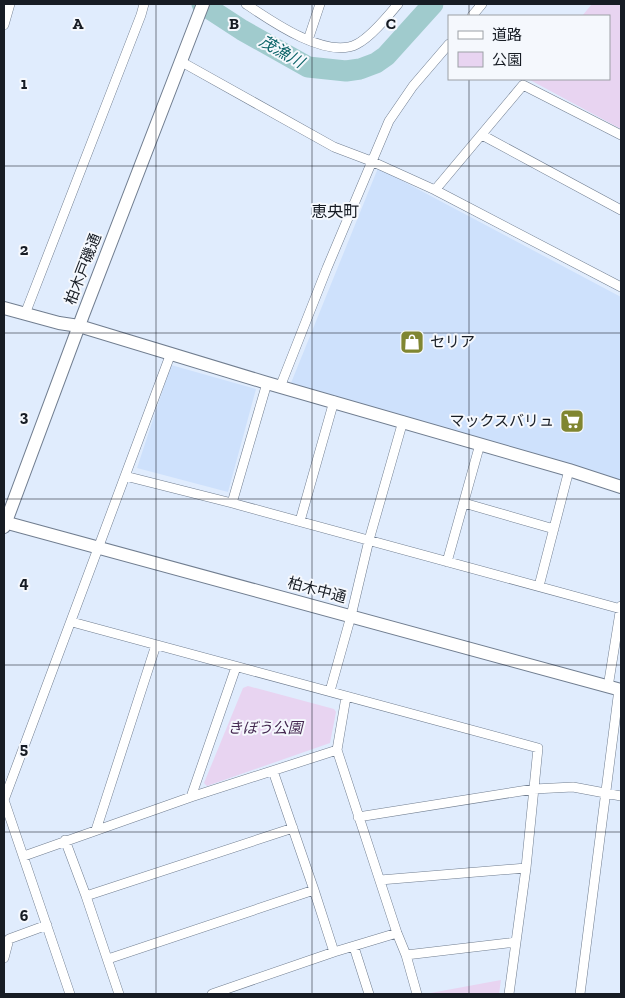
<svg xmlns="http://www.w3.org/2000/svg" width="625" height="998" font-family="'Zilla Slab','Noto Sans JP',serif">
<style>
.built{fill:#cee1fc}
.green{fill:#e8d4f1}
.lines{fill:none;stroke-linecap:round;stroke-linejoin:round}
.river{stroke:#a0cbcd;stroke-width:21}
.street-casing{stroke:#717e90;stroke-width:10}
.secondary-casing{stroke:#717e90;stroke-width:14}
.street{stroke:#fff;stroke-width:9}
.secondary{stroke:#fff;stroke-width:12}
.grid{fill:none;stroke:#171c24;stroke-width:1;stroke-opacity:0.55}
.labels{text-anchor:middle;stroke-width:4;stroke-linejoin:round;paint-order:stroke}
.street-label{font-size:15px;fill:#171c24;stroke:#f5f8fd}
.poi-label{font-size:15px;fill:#171c24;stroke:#f5f8fd;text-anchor:start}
.park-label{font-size:15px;font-style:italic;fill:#452951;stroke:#f5f8fd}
.water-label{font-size:16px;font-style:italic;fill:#0a6367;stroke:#f5f8fd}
.neighbourhood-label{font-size:16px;fill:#171c24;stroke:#f5f8fd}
.grid-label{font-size:16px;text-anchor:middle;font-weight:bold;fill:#171c24;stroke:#f5f8fd;stroke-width:4;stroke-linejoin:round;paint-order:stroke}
</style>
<rect width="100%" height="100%" fill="#e0ecfd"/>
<path class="built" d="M378,168l243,129v184l-212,-61 -118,-37z
M171,365l85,24 -28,103 -91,-24z"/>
<path class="green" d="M592,4h29v125l-91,-49 79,-1v-63h-27z
M248,686l86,23 2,3 -6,31 -123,43 -3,-3 39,-95z
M501,980l-2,14h-74z"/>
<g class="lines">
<path class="river" d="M202,4l40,26 66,37 38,4 14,-2 16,-6 10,-7 47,-52"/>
<g class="street-casing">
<path id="street" d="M246,4c25,17 81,56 111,40 14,-7 31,-28 41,-40
M472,16l10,-12
M4,25l6,-21
M308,40l12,-36
M180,61l154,86 37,14 64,29 186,97
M482,135l139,75
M435,190l88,-105 98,50
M25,314l116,-299 3,-11
M280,387l47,-119 62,-147 24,-35 36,-42
M125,476l107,27 389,106
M232,503l35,-120
M464,503l90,26
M300,521l34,-120
M447,562l33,-118
M539,586l30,-116
M72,622l466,126 -12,120 -17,126
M608,687l13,-81
M330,691l21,-75 18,-76 34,-119
M337,750l9,-53
M273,771l41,119 20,62
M191,797l45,-130
M4,800l167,-447
M4,800l66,194
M358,817l176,-28 39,-2 48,9
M96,830l60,-185
M65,840l21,56 33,98
M24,856l167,-59 146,-47 60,183 9,22 11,39
M380,880l146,-12
M86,896l207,-68
M354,947l15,47
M406,955l110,-13
M4,958l5,-19 38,-14
M108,959l206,-69
M212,994l122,-42 63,-19
M580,994l39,-305"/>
</g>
<g class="secondary-casing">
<path id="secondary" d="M4,308l55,15 20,3 188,57 302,87 52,17
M4,522l617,168
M4,527l79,-212 120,-311"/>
</g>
<use href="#street" class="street"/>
<use href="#secondary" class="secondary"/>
</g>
<path class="grid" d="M156,4v990M312,4v990M469,4v12M469,79v915M4,166h617M4,333h617M4,499h617M4,665h617M4,832h617"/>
<defs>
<g id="shop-square" transform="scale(1.25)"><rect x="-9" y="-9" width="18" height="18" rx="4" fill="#808631" stroke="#f5f8fd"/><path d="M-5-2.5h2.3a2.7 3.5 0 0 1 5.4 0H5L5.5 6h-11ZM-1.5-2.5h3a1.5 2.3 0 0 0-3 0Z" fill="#fff"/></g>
<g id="supermarket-square" transform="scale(1.25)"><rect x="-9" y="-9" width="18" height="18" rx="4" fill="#808631" stroke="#f5f8fd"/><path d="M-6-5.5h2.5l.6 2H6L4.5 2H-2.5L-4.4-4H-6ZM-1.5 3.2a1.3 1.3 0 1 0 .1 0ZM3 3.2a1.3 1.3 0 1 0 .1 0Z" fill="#fff"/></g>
</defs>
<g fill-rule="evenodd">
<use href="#shop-square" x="412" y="342"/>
<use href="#supermarket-square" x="572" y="421"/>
</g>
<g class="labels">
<g class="street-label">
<text transform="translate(83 269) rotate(-69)" y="5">柏木戸磯通</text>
<text transform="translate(317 590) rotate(15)" y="5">柏木中通</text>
</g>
<g class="poi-label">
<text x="430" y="347">セリア</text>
<text x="554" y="426" text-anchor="end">マックスバリュ</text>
</g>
<g class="park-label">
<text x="265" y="733">きぼう公園</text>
</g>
<g class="water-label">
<text transform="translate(282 51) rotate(30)" y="6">茂漁川</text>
</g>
<g class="neighbourhood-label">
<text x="335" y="217">恵央町</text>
</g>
</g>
<g class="grid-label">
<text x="78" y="29">A</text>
<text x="234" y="29">B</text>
<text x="391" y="29">C</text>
<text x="24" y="89">1</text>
<text x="24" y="255">2</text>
<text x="24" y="422">3</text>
<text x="24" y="588">4</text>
<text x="24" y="754">5</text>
<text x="24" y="921">6</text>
</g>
<rect width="625" height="998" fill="none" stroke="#171c24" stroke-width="10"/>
<rect x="448" y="15" width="162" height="65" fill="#f5f8fd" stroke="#9ca0a6"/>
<rect x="458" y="31" width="25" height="8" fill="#ffffff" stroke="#9ca0a6"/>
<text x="492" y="40" font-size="15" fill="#171c24">道路</text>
<rect x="458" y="52" width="25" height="15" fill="#e8d4f1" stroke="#9ca0a6"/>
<text x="492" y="65" font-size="15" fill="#171c24">公園</text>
</svg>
